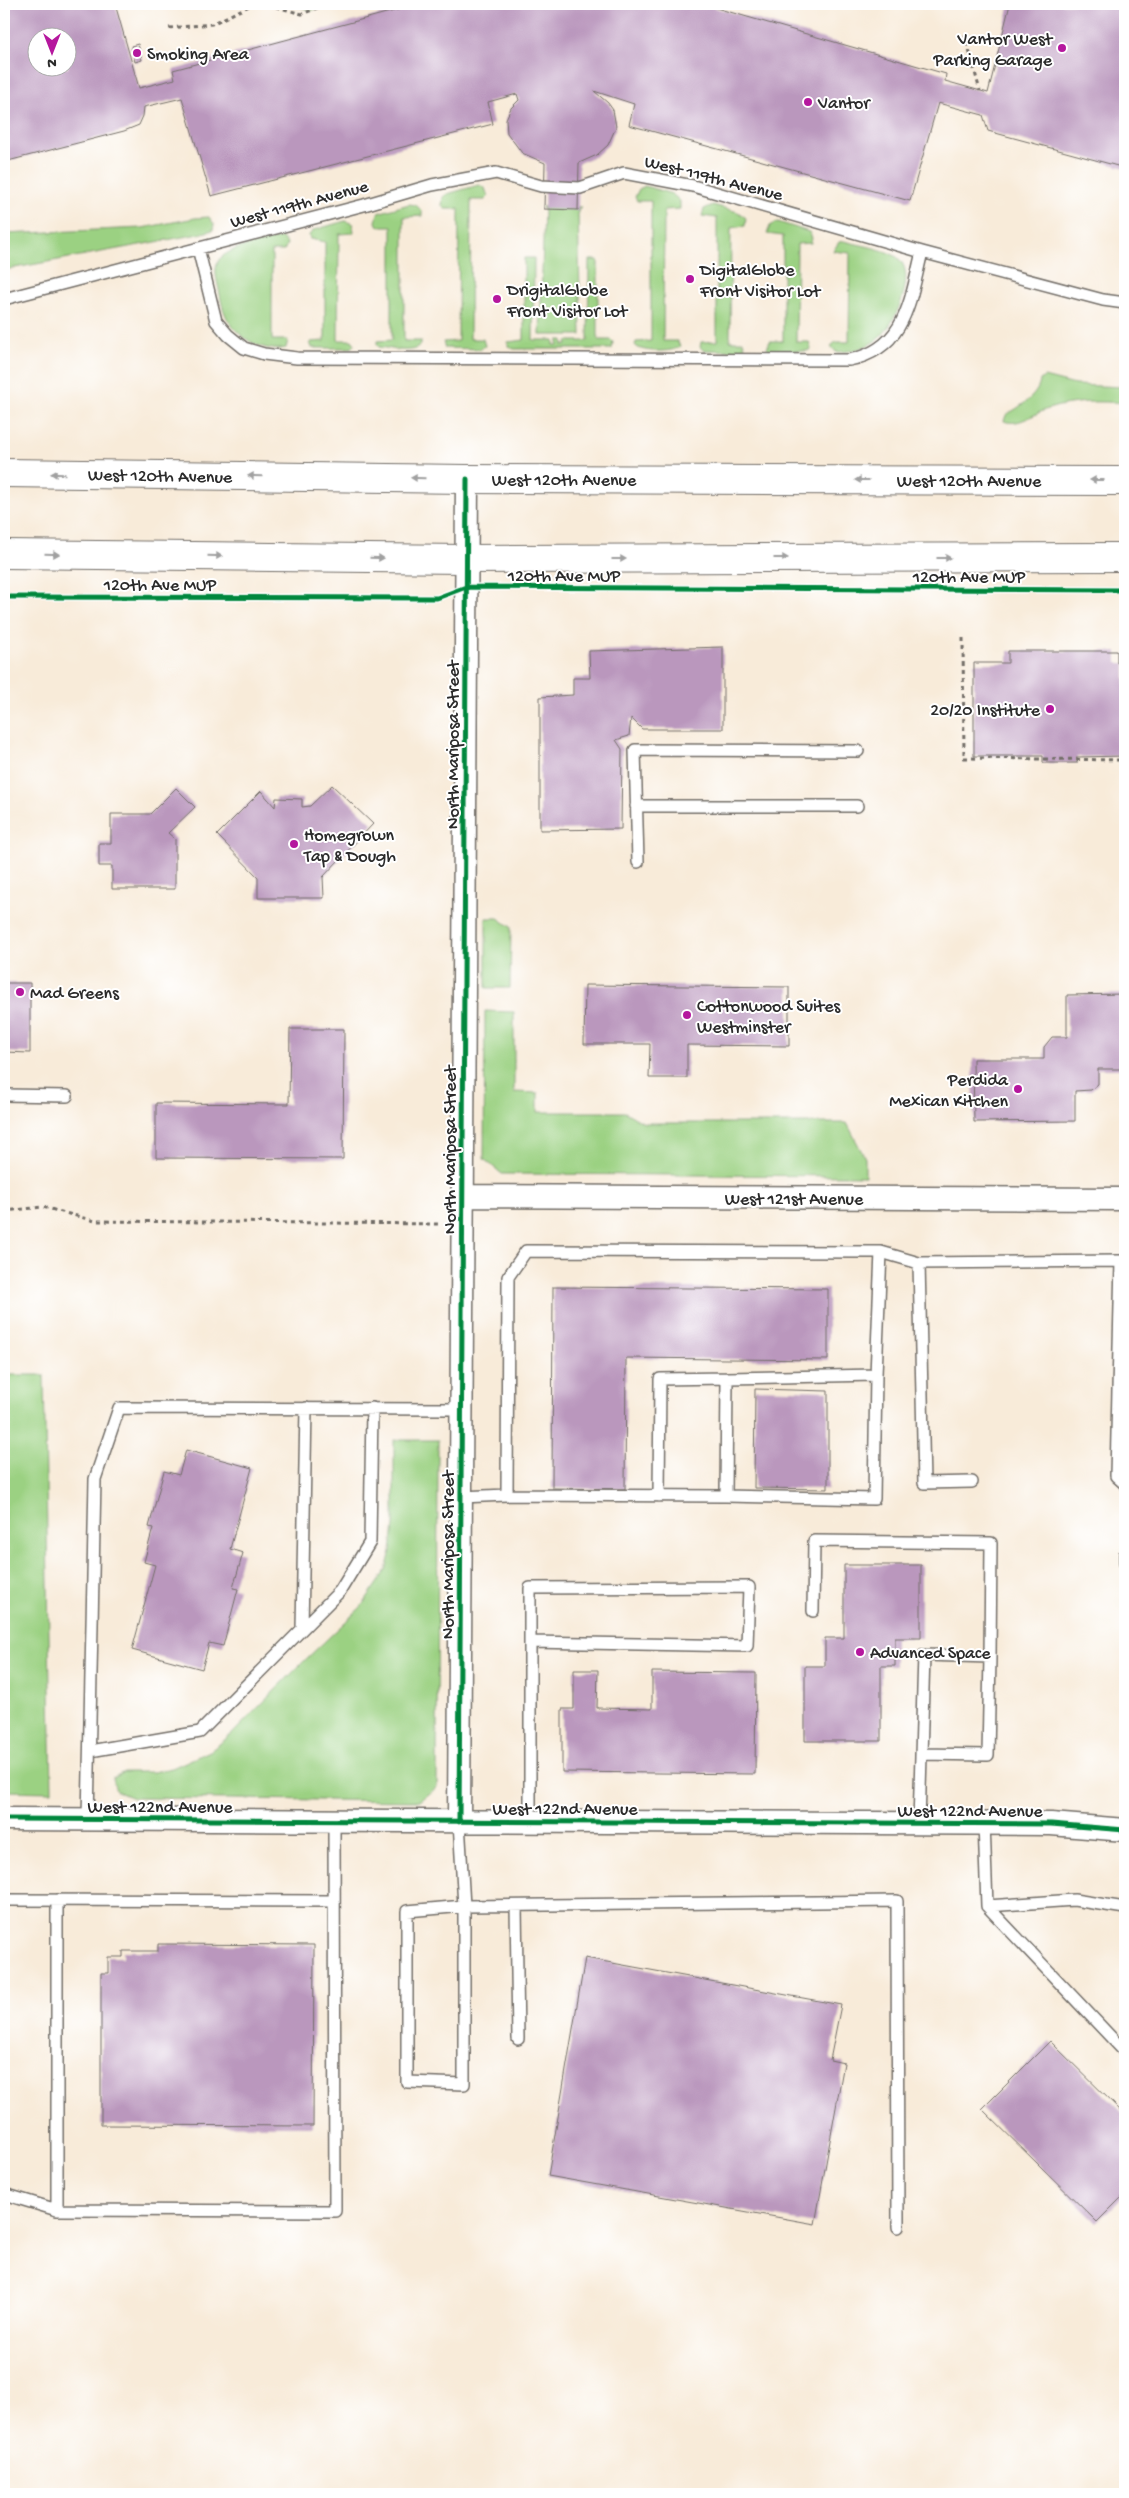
<svg xmlns="http://www.w3.org/2000/svg" width="1129" height="2498" font-family="'Gochi Hand',sans-serif">
<style>
.green{fill:#9bd182;stroke:#637e56}
.building{fill:#ba97bd;fill-rule:evenodd}
.lines{fill:none;stroke-linecap:round;stroke-linejoin:round}
.lane-casing{stroke:#736e68;stroke-width:14}
.street-casing{stroke:#736e68;stroke-width:25}
.primary-casing{stroke:#736e68;stroke-width:30}
.path{stroke:#736e68;stroke-width:3;stroke-dasharray:4 4;stroke-linecap:butt}
.lane{stroke:#fff;stroke-width:11}
.street{stroke:#fff;stroke-width:22}
.primary{stroke:#fff;stroke-width:28}
.cycleway-casing{stroke:#fff;stroke-width:8}
.cycleway{stroke:#00873e;stroke-width:5}
.oneway{fill:#a0a0a0}
.poi-dot{fill:#b5179e;stroke:#fff;stroke-width:2}
.labels{text-anchor:middle;stroke-width:4;stroke-linejoin:round;paint-order:stroke}
.poi-label{font-size:18px;fill:#2b2b2b;stroke:#fff;text-anchor:start}
.street-label{font-size:18px;fill:#2b2b2b;stroke:#fff}
</style>
<rect width="100%" height="100%" fill="#fff"/>
<filter id="ink" filterUnits="userSpaceOnUse"><feTurbulence type="fractalNoise" baseFrequency=".02" numOctaves="2"/><feDisplacementMap in="SourceGraphic" scale="10" xChannelSelector="R" yChannelSelector="G"/><feConvolveMatrix kernelMatrix="1 2 1 2 8 2 1 2 1" color-interpolation-filters="sRGB"/></filter>
<filter id="wash" filterUnits="userSpaceOnUse"><feTurbulence type="fractalNoise" baseFrequency=".0096" numOctaves="4" result="noise"/><feDisplacementMap in="SourceGraphic" scale="20" xChannelSelector="R" yChannelSelector="G"/><feGaussianBlur stdDeviation="1.12" result="paint"/><feColorMatrix in="noise" values="0 0 0 0 0 0 0 0 0 0 0 0 0 0 0 0 0 1.4 0 .05"/><feComposite in="paint" operator="in"/></filter>
<g filter="url(#wash)">
<rect width="100%" height="100%" fill="#f8ebd9"/>
<path class="green" d="M298,4h25l-11,7 -11,-4z
M479,185l6,3 3,9 -3,3h-14l-1,139h13l2,7 -5,3 -35,-1 -2,-6 15,-1 1,-132h-14l-3,-3 1,-9 4,-3z
M645,186l27,8 8,7v8l-16,1 -1,131h14l3,5c-5,7 -41,7 -45,-1l1,-3 15,-1v-140h-14l-2,-4 4,-8z
M409,204l7,1 6,6v5l-18,1v124h17v4c-9,10 -31,3 -42,2l-2,-3v-3l15,-1v-114h-14l-2,-4 2,-9z
M713,205l25,7 8,6 -1,8 -14,2 -1,113h13l2,8 -4,2 -38,-1 -3,-3 1,-5 16,-1v-123l-15,-2 2,-7z
M541,207h40l-3,3 3,125h-41l4,-126z
M209,217l5,7 -1,6 -14,4 -195,36v-36l138,-6 53,-10z
M345,221l7,2 2,8 -1,2 -14,1 -1,106h14l3,4 -3,4h-40l-2,-6 15,-1v-99l-15,-3 -1,-4 5,-5z
M778,222l31,10 3,6 -1,5 -14,1 -1,98h13l2,7 -4,2h-37l-3,-3 3,-7h13v-105l-16,-2 3,-8z
M282,238l5,6 -3,7h-12v89h16l-2,8c-23,6 -51,-12 -60,-32 -4,-8 -5,-17 -7,-26 -2,-10 -6,-20 0,-30 8,-12 48,-21 63,-22z
M844,241c14,4 45,8 55,18 18,16 -4,66 -20,79 -12,10 -28,14 -43,14l-5,-6 5,-4h13l1,-89 -17,-2 6,-9z
M524,258h10l-1,82h21v5h4v-5h5v5h4v-4h21l1,-81h9v80h13l2,2 -1,7h-98l-6,-3v-4l16,-2z
M1044,377l31,8 50,2v16c-26,-2 -52,-2 -77,6 -13,4 -30,18 -44,12l2,-6c13,-8 33,-19 34,-35z
M486,918h12l13,9 -1,61h-24z
M485,1011l29,1v80l24,1v19h87l19,11h203l18,35v18l-363,-2 -18,-15z
M4,1375h40l8,417 -48,-1z
M394,1440h44l-1,347 -18,14 -286,-3 -17,-7 -4,-13 12,-6h29l19,-4 38,-17 21,-16 73,-74 57,-54 25,-37 5,-19 3,-26z"/>
<g id="blocks">
<path class="building" d="M4,4h111l24,84 36,-9 -2,-9 247,-66h282l244,70 -1,7 43,12 22,-89h115v164l-137,-37 -5,-16 -45,-12 -28,98 -281,-76 5,-21 -40,-13 14,12 5,7 3,17 -8,18 -11,10 -18,8 -1,47 -34,-1 1,-46 -23,-10 -15,-20 -1,-14 5,-11 8,-8 -2,-6 -29,8 5,22 -282,72 -29,-98 -38,9 -1,9 -4,9 -15,6 -120,31zM38,38h30v30h-30z
M138,44l4,16 -7,2 -4,-16z
M723,647v82h-81l-11,-11 -2,18 -13,4 6,9 -1,80 -81,1v-133l33,-2v-17h17l-1,-27z
M1008,651h109v12h8v93l-48,1v6h-34v-7h-69v-93h34z
M332,785l41,39 -50,53 1,21h-66v-21l-41,-42 44,-44 14,16 1,-9 26,1v8l8,-1z
M176,788l19,19 -27,26 7,6v50h-63v-23h-13v-23h12v-29h39z
M4,983h26v70l-26,-1z
M585,985l204,2v59l-102,-1v33h-38l1,-34h-66z
M1125,994v75h-27v15l-7,6 -16,1v30l-101,1 -1,-63h71v-12l8,-10h15v-42z
M290,1029h54l-1,130 -187,-1v-55l133,1z
M553,1287l275,2v71l-202,-2 -1,131 -73,-1z
M755,1389l73,2v98l-74,-1z
M186,1450l66,18 -22,81 13,4 -10,35 5,1 -15,57 -14,-3 -7,26 -70,-19 23,-85 -11,-3 9,-34 -4,-1 15,-56 15,4z
M844,1565h77v73h-26v28h-14v75h-76v-75h20v-28h19z
M574,1670h24l-1,38 55,1v-37l104,1 -1,101 -193,-2v-63h12z
M158,1944l156,1 -1,181 -212,-1v-152h7v-16h15v-6h35z
M585,1958l256,47 -11,55 14,3 -29,161 -267,-48z
M1050,2041l75,74v79l-28,28 -115,-113z"/>
</g>
</g>
<g filter="url(#ink)">
<use href="#blocks" fill-opacity="0" stroke="#736e68" stroke-width="1"/>
<g class="lines">
<g class="lane-casing">
<path id="lane" d="M198,248l18,73 12,14 16,13 20,6 33,4 552,2c57,-11 61,-60 73,-108
M4,299l360,-94 68,-20 64,-12 45,13 39,2 44,-15 69,13 229,66 181,48 22,3
M636,806h221
M638,862l-3,-112 223,1
M4,1095l63,1
M876,1375l5,-123
M972,1482l-48,1 -5,-220 202,-2 -5,215 9,8
M507,1495l219,1 1,-118 -67,1 -1,117
M726,1496l148,3 2,-124 -149,3
M461,1497l46,-2 1,-218 18,-26 355,1 38,11
M1125,1554v9
M813,1611l1,-70 177,2 -1,114
M302,1629l4,-221
M530,1642l217,4 2,-59 -219,1v234
M90,1751l110,-19 140,-141 30,-49 2,-134
M88,1819l7,-340 24,-71 342,1
M459,1822l5,84v178l-57,-2v-171l57,-5 433,-5 1,326
M919,1823l5,-168 66,2 -2,98 -67,-1
M984,1823l3,83 138,146
M4,1900l330,1
M516,1906l2,133
M987,1906l87,-6 51,8
M4,2194l53,16 278,1 -1,-390
M57,2210v-310"/>
</g>
<g class="street-casing">
<path id="street" d="M463,1196l662,3
M4,1819l1047,5 74,6
M459,1822l8,-1343"/>
</g>
<g class="primary-casing">
<path id="primary" d="M4,473l463,6 658,2
M4,554l461,5 660,-2"/>
</g>
<path class="path" d="M169,28l43,-4 39,-19h18l33,9 25,-10
M965,35l15,56
M963,638l1,120 161,2
M4,1211l39,-4 52,14 344,3"/>
<use href="#lane" class="lane"/>
<use href="#street" class="street"/>
<use href="#primary" class="primary"/>
<g class="cycleway-casing">
<path id="cycleway" d="M4,597l433,1 29,-11 659,3
M4,1819l1047,5 74,6
M459,1822l8,-1343"/>
</g>
<use href="#cycleway" class="cycleway"/>
</g>
<defs><path id="oneway-solid" d="M-6-.8H1V-3.2L6.5 0L1 3.2V.8H-6Z" transform="scale(1.25)"/></defs>
<g class="oneway">
<use href="#oneway-solid" transform="translate(58 474) rotate(-179)"/>
<use href="#oneway-solid" transform="translate(255 476) rotate(-179)"/>
<use href="#oneway-solid" transform="translate(418 478) rotate(-179)"/>
<use href="#oneway-solid" transform="translate(862 480) rotate(-180)"/>
<use href="#oneway-solid" transform="translate(1097 480) rotate(-180)"/>
<use href="#oneway-solid" transform="translate(52 554) rotate(1)"/>
<use href="#oneway-solid" transform="translate(215 556) rotate(1)"/>
<use href="#oneway-solid" transform="translate(377 558) rotate(1)"/>
<use href="#oneway-solid" transform="translate(781 558)"/>
<use href="#oneway-solid" transform="translate(944 558)"/>
<use href="#oneway-solid" transform="translate(619 559)"/>
</g>
</g>
<g class="poi-dot">
<circle cx="1062" cy="48" r="5"/>
<circle cx="137" cy="53" r="5"/>
<circle cx="808" cy="102" r="5"/>
<circle cx="690" cy="279" r="5"/>
<circle cx="497" cy="299" r="5"/>
<circle cx="1050" cy="709" r="5"/>
<circle cx="294" cy="844" r="5"/>
<circle cx="20" cy="992" r="5"/>
<circle cx="687" cy="1015" r="5"/>
<circle cx="1018" cy="1089" r="5"/>
<circle cx="860" cy="1652" r="5"/>
</g>
<g class="labels">
<g class="poi-label">
<text x="1052" y="44" text-anchor="end">Vantor West<tspan x="1052" dy="21">Parking Garage</tspan></text>
<text x="147" y="59">Smoking Area</text>
<text x="818" y="108">Vantor</text>
<text x="700" y="275">DigitalGlobe<tspan x="700" dy="21">Front Visitor Lot</tspan></text>
<text x="507" y="295">DrigitalGlobe<tspan x="507" dy="21">Front Visitor Lot</tspan></text>
<text x="1040" y="715" text-anchor="end">20/20 Institute</text>
<text x="304" y="840">Homegrown<tspan x="304" dy="21">Tap &amp; Dough</tspan></text>
<text x="30" y="998">Mad Greens</text>
<text x="697" y="1011">Cottonwood Suites<tspan x="697" dy="21">Westminster</tspan></text>
<text x="1008" y="1085" text-anchor="end">Perdida<tspan x="1008" dy="21">Mexican Kitchen</tspan></text>
<text x="870" y="1658">Advanced Space</text>
</g>
<g class="street-label">
<text transform="translate(714 177) rotate(14)" y="6">West 119th Avenue</text>
<text transform="translate(299 203) rotate(-15)" y="6">West 119th Avenue</text>
<text transform="translate(160 475) rotate(1)" y="6">West 120th Avenue</text>
<text x="564" y="485">West 120th Avenue</text>
<text x="969" y="486">West 120th Avenue</text>
<text x="564" y="581">120th Ave MUP</text>
<text x="969" y="582">120th Ave MUP</text>
<text x="160" y="590">120th Ave MUP</text>
<text transform="translate(452 745) rotate(-90)" y="6">North Mariposa Street</text>
<text transform="translate(449 1150) rotate(-90)" y="6">North Mariposa Street</text>
<text x="794" y="1204">West 121st Avenue</text>
<text transform="translate(447 1555) rotate(-90)" y="6">North Mariposa Street</text>
<text x="160" y="1812">West 122nd Avenue</text>
<text x="565" y="1814">West 122nd Avenue</text>
<text x="970" y="1816">West 122nd Avenue</text>
</g>
</g>
<rect width="1129" height="2498" fill="none" stroke="#fff" stroke-width="20"/>
<g transform="translate(52 52) rotate(180)"><circle r="24" fill="#ffffff" stroke="#aaaaaa"/>
<path d="M0-4L9 19L0 12L-9 19Z" fill="#b5179e"/>
<text y="-8" font-size="14" font-weight="bold" text-anchor="middle" fill="#2b2b2b">N</text>
</g>
</svg>
